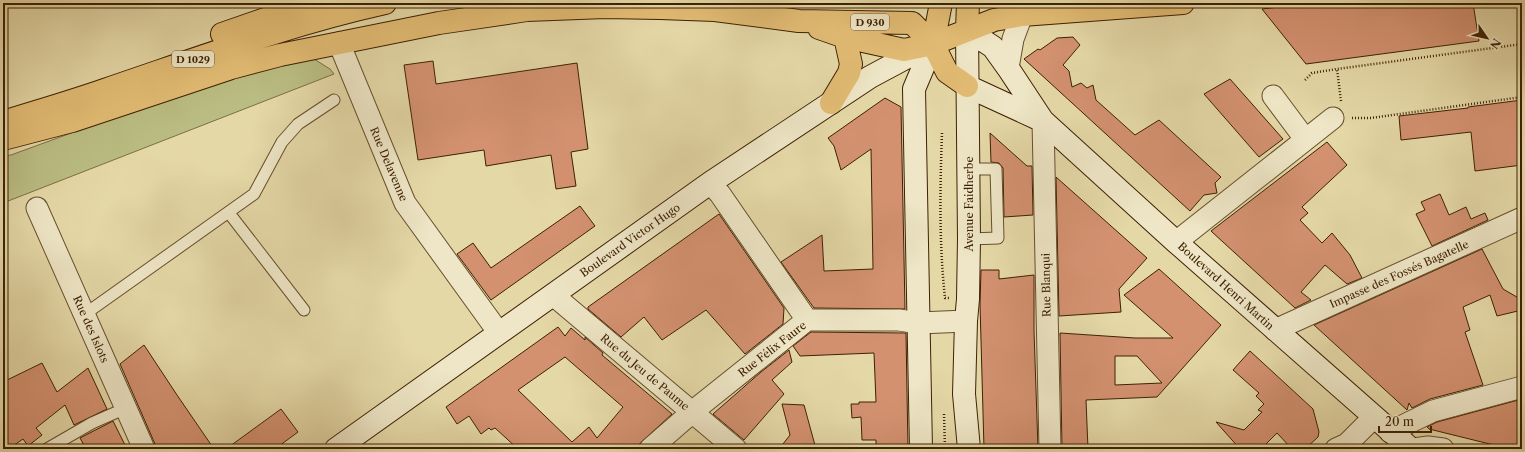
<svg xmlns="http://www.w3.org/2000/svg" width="1525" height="452" font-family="'Libre Caslon Text',serif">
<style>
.green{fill:#babd83;stroke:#7c6f43}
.building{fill:#d39170;stroke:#3d2103;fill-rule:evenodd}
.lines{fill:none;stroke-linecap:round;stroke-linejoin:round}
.lane-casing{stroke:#674f2c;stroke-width:13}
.street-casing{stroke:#674f2c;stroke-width:23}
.secondary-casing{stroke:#3d2103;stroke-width:24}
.primary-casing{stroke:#3d2103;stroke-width:24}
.path{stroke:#3d2103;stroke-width:2.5;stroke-dasharray:1 2;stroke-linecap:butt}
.lane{stroke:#eee6c6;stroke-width:11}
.street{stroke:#eee6c6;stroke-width:21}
.secondary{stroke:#eee6c6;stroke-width:22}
.primary{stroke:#e2bc74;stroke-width:22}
.labels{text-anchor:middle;stroke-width:3;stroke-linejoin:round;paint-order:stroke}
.shield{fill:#eee6c6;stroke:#725c3e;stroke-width:1}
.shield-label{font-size:10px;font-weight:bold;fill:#3d2103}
.street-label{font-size:11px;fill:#3d2103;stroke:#eee6c6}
</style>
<rect width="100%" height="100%" fill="#e5d8a7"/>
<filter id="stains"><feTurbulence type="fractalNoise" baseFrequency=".005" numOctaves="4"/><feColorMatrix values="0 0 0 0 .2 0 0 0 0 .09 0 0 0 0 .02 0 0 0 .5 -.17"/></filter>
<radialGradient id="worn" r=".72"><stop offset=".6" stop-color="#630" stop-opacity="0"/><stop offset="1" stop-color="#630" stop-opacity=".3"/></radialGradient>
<path class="green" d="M314,59l16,10 4,5 -331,129v-47l8,-1 115,-42 121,-42z"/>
<path class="building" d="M1312,3h161l6,38 -173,23 -44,-55z
M1073,37l7,8 -17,20 6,6 3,16 9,-4 6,5 6,-3 3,15 39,35 24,-15 62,57 -6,6 2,10 -13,2 -14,16 -166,-152 14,-10 2,1 17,-12z
M433,61l3,23 141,-21 11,86 -17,3 5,34 -20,3 -5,-34 -65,11 -2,-16 -66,10 -14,-95z
M1230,79l53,60 -24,18 -55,-63z
M885,98l16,9 4,202 -91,-1 -33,-46 41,-27 2,36 49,-2 -2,-120 -30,21 -7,-24 -6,-8z
M1522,100v65l-47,6 -4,-39 -70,8 -2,-24 69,-8v-1z
M990,133l37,33h5l1,49 -29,2 -1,-49 -4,-5 -8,-1z
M1327,142l20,23 -45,42 6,6 -8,7 22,23 10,-10 18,22 12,23 -15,6 -22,-19 -24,27 10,8 -16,8 -84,-77z
M1056,177l91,81 -28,31 2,23 -62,4z
M1440,194l9,21 17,-8 5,12 14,-6 3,7 -56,26 -16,-32 9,-4 -4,-8z
M580,206l15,20 -104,74 -34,-46 16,-11 18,25z
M719,214l65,94 -1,16 -38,30 -39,-44 -44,30 -18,-23 -23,20 -33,-28v-2z
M1482,249l21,40 19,11v10l-25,6 -7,-21 -27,12 7,23 -5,2 18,53 -53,14 -18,9 -3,-5 -2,7 -93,-85z
M1159,269l62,56 -64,72 -71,3 2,49h-26l-2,-116 75,5h38l-49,-43zM1115,356h22l25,27 -47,2z
M981,270h18v9l35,-4v56l4,118h-54l-4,-145z
M558,327l7,9 6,-8 14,12v-3l18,16 -1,2 70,59 -38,35h-116l-23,-21 -4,2 -2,-2 -8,6 -12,-18 -12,8 -11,-17zM565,357l58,50 -26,31 -8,-11 -17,15 -54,-52z
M811,332l95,1 2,116h-32v-9h-14l-1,-23 -9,1 -1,-14h8v-2h17l-2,-49 -74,3 -7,-10z
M144,345l33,50 37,54h-58l-1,-5 -35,-80z
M789,350l3,12 -20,18 12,14 -40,46 -31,-26 48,-42z
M1250,351l63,58 6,23 -1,5 -13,12h-13l-15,-16 -16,16h-21l-24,-27 28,8 18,-18 -4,-2 6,-6 -8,-8 3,-3 -26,-23z
M42,363l15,29 31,-24 19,41 -33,16 -9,-20 -29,23 6,7 -14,11 -5,-7 -13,9 -7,-9v-57z
M1522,399v50h-12l-81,-20 -2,-2 10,-5z
M782,404l22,1 12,44h-37l11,-14z
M281,409l17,23 -23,17h-49z
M113,421l14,28h-41l-6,-11z"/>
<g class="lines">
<g class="lane-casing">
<path id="lane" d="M968,169h28l2,69 -29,1
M229,213l75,97
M85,314l169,-120 28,-52 16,-18 36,-24
M47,449l45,-26 34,-15"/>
</g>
<g class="street-casing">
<path id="street" d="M339,43l66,160 94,130
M1008,68l5,-29 9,-24
M1273,96l32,43
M1043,121l7,328
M710,183l10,11 87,126
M37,208l107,241
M1176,242l157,-124
M553,295l183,154
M1275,330l247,-112
M1390,432l43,-21 89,-24
M650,449l47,-41 110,-88h92l20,3 47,-2
M1336,449l11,-5 27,-27
M1414,449l14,-2 15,2"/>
</g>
<g class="secondary-casing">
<path id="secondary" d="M967,30l26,17 15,21 35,53 133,121 235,207
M967,30l2,209 -1,60 -2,22 -2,73 5,55
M967,86l76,35
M336,449l374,-266 160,-106 58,-31
M921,449l-7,-360 19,-45"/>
</g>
<g class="primary-casing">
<path id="primary" d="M819,28l26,9 59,13 29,-6 61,-24 28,-5 161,-12
M967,30l1,-27
M222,34l89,-31
M933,44l8,-41
M831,103l18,-30 2,-9 -6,-27
M3,122c35,-11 70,-21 104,-33 92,-31 183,-65 278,-86
M3,139l69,-18 159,-53 49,-13 159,-32 88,-13 78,-3 55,1 55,2 84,11 113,2 21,21 14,28 20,14"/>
</g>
<path class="path" d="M1305,80l7,-7 25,-4
M1341,101l-4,-32 185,-25
M1352,118h19l151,-21
M942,133c-2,55 -3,110 3,165h4
M944,414l1,35"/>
<use href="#lane" class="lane"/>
<use href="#street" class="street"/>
<use href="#secondary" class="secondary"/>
<use href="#primary" class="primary"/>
</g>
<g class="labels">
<g class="shield">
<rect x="851" y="14" width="38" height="16" rx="3"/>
<rect x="172" y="51" width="42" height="16" rx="3"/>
</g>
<g class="shield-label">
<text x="870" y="26">D 930</text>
<text x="193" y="63">D 1029</text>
</g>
<g class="street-label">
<text transform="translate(389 164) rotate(67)" y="4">Rue Delavenne</text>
<text transform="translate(969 204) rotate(-90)" y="4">Avenue Faidherbe</text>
<text transform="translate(630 240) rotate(-35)" y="4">Boulevard Victor Hugo</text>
<text transform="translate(1399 274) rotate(-24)" y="4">Impasse des Fossés Bagatelle</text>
<text transform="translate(1046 285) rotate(-91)" y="4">Rue Blanqui</text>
<text transform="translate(1226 286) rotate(42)" y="4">Boulevard Henri Martin</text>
<text transform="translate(91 329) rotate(66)" y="4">Rue des Islots</text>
<text transform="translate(772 349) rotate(-38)" y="4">Rue Félix Faure</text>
<text transform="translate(645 372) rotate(40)" y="4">Rue du Jeu de Paume</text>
</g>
</g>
<rect width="1525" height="452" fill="none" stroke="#e5d8a7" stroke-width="16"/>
<rect x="4" y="4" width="1517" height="444" fill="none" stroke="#3d2103" stroke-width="2"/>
<rect x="8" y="8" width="1509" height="436" fill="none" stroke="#3d2103"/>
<g transform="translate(1487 38) rotate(124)" stroke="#eee6c6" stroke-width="3" paint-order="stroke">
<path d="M0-3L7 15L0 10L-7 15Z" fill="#3d2103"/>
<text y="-6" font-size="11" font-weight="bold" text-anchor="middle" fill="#3d2103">N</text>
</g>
<path d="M1379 426v6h52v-6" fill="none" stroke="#3d2103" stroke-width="2"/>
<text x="1385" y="426" font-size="12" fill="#3d2103" stroke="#eee6c6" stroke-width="3" paint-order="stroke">20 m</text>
<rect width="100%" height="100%" filter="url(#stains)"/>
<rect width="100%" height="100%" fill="url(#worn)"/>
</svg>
